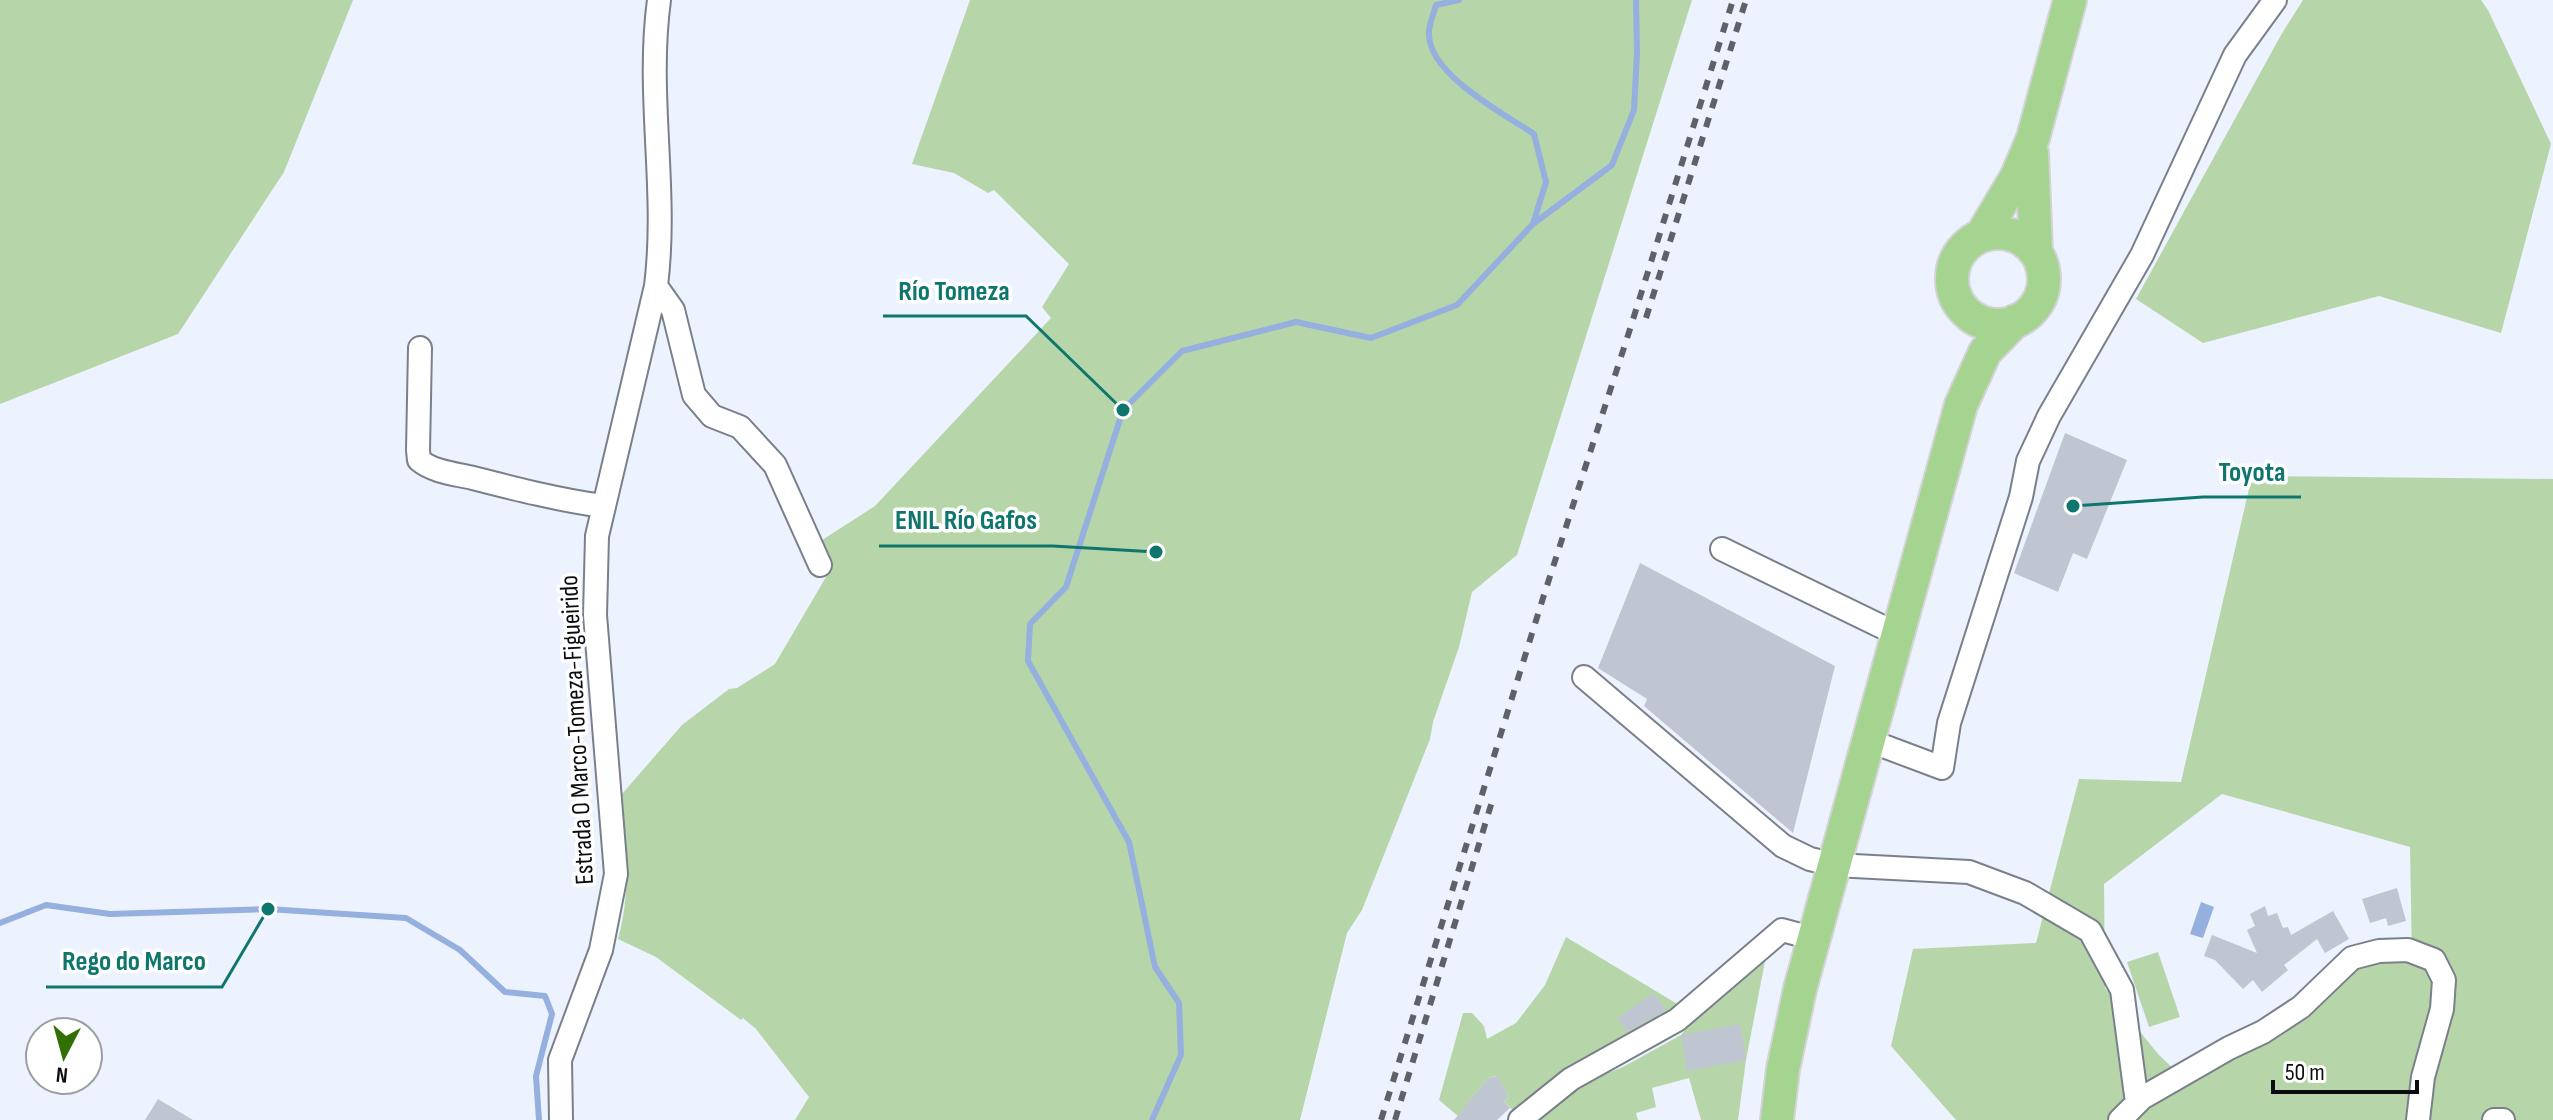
<svg xmlns="http://www.w3.org/2000/svg" width="2553" height="1120" font-family="'Sofia Sans Condensed',sans-serif">
<style>
.green{fill:#b6d6a9;fill-rule:evenodd}
.water{fill:#95afdf}
.lines{fill:none;stroke-linecap:round;stroke-linejoin:round}
.stream{stroke:#95afdf;stroke-width:6}
.building{fill:#c0c6d1}
.minor-casing{stroke:#7a808a;stroke-width:26}
.highway-casing{stroke:#d3d3d4;stroke-width:36}
.minor{stroke:#fff;stroke-width:22}
.highway{stroke:#a4d48f;stroke-width:32}
.rail{stroke:#5e6268;stroke-width:6;stroke-dasharray:10 10;stroke-linecap:butt}
.labels{text-anchor:middle;stroke-width:7;stroke-linejoin:round;paint-order:stroke}
.street-label{font-size:26px;fill:#0a0c0f;stroke:#fff}
.leader{fill:none;stroke:#0f766e;stroke-width:3}
.callout-dot{fill:#0f766e;stroke:#fff;stroke-width:3}
.callout-label{font-size:28px;text-anchor:middle;font-weight:bold;fill:#0f766e;stroke:#fff;stroke-width:7;stroke-linejoin:round;paint-order:stroke}
</style>
<rect width="100%" height="100%" fill="#ecf2fe"/>
<path class="green" d="M0,0h353l-69,172 -106,162 -178,70z
M970,0h722l-175,555 -45,37 -13,55 -26,75 -3,17 -68,171 -15,23 -47,187h-505l14,-23 -53,-68 -13,-11 -2,2 -85,-63 -38,-18c14,-48 7,-96 4,-145l60,-69 47,-36 8,-1 38,-24 58,-99h-13l10,-10 -11,-13 56,-36 176,-188 -9,-11 27,-43 -75,-74 -6,3 -34,-20 -42,-9z
M2303,0h178l7,10 63,134 -50,189 -122,-37 -176,47 -67,-44 145,-264z
M2252,476l301,3v641h-597l-65,-74 22,-97 123,-6 43,-164 102,3zM2222,794l188,53 2,113 -33,-9 -199,124 -22,-21 -53,-66 -1,-104z
M1566,937l118,71 -166,108 -14,-15 5,-3 -12,-22 -9,2 -30,38 -19,-16 24,-87h9l12,13 3,13 29,-16 29,-38z
M2158,952l22,65 -31,10 -22,-65z
M1766,956l-20,104 -8,60h-37l-12,-42 -37,10 4,19 -20,6 2,7h-108l50,-36 43,-17 58,-32 18,-22z"/>
<path class="water" d="M2201,902l13,5 -11,31 -13,-4z"/>
<g class="lines">
<path class="stream" d="M1533,224l79,-59 22,-55 3,-57 -1,-53
M0,923l46,-18 64,9 158,-5 138,9 54,32 45,42 40,4 7,18 -16,62 3,44
M1152,1120l29,-65 -2,-52 -24,-36 -26,-125 -101,-181 2,-37 36,-37 57,-177 59,-59 114,-29 75,16 86,-33 76,-81 13,-42 -12,-48c-30,-20 -104,-59 -105,-99 -1,-9 5,-22 7,-30l23,-5"/>
</g>
<path class="building" d="M2065,433l62,27 -40,99 -14,-6 -15,39 -44,-19z
M1640,563l195,103 -42,167 -149,-127 3,-7 -49,-31z
M2397,888l9,33 -18,5 -2,-8 -16,5 -8,-24z
M2265,906l3,10 9,-3 6,15 5,-1 3,8 42,-24 16,28 -24,14 -8,-14 -33,26 4,5 -26,22 -9,-12 -10,9 -28,-29 -11,-4 8,-21 45,18 -10,-23 8,-4 -5,-12z
M1653,993l13,17 -39,22 -9,-14z
M1740,1024l6,36 -59,11 -6,-36z
M1498,1076l11,22 -5,3 6,7 -13,12h-43l34,-42z
M158,1099l35,21h-48z"/>
<g class="lines">
<g class="minor-casing">
<path id="minor" d="M656,286l17,24 21,85 18,21 28,11 35,38 45,100
M420,348l-2,102 1,10c14,12 37,14 54,18 43,11 86,22 130,28
M1722,549l177,86
M1584,677l199,169 27,13 25,6 134,7 56,21 65,38 32,59 15,113
M1870,741l72,27 7,-45 72,-226 7,-36 21,-45 93,-161 93,-200 40,-55
M561,1120l-1,-60 41,-110 15,-76 -21,-259 2,-79 59,-250c12,-96 -10,-191 3,-286
M1520,1120l51,-41 106,-59 105,-90 33,9
M2120,1120l22,-22 87,-50 34,-16 38,-25 51,-49 27,-7 29,-1 26,10 10,20 -2,29 -19,68 -5,43
M2494,1120h9"/>
</g>
<g class="highway-casing">
<path id="highway" d="M2032,153l4,99
M1952 279a46 46 0 1 1 92 0a46 46 0 1 1-92 0Z
M1982,235l35,-59 16,-38 37,-138
M1777,1120l6,-51 17,-80 161,-584 24,-53 30,-31"/>
</g>
<use href="#minor" class="minor"/>
<use href="#highway" class="highway"/>
<path class="rail" d="M1646,318l100,-318
M1381,1120l162,-522 87,-269 103,-329
M1395,1120l99,-325"/>
</g>
<g class="labels">
<g class="street-label">
<text transform="translate(576 730) rotate(-93)" y="9">Estrada O Marco-Tomeza-Figueirido</text>
</g>
</g>
<path class="leader" d="M1123 410L1026 316H883M2073 506L2203 497H2301M1156 552L1053 546H879M268 909L222 987H46"/>
<g class="callout-dot">
<circle cx="1123" cy="410" r="8"/>
<circle cx="2073" cy="506" r="8"/>
<circle cx="1156" cy="552" r="8"/>
<circle cx="268" cy="909" r="8"/>
</g>
<g class="callout-label">
<text x="954" y="300">Río Tomeza</text>
<text x="2252" y="481">Toyota</text>
<text x="966" y="529">ENIL Río Gafos</text>
<text x="134" y="970">Rego do Marco</text>
</g>
<g transform="translate(64 1056) rotate(186)"><circle r="38" fill="#ffffff" stroke="#9d9e9f" stroke-width="2"/>
<path d="M0-6L14 30L0 20L-14 30Z" fill="#326f02"/>
<text y="-12" font-size="22" font-weight="bold" text-anchor="middle" fill="#0a0c0f">N</text>
</g>
<path d="M2273 1080v12h144v-12" fill="none" stroke="#0a0c0f" stroke-width="4"/>
<text x="2285" y="1080" font-size="24" fill="#0a0c0f" stroke="#ffffff" stroke-width="6" paint-order="stroke">50 m</text>
</svg>
